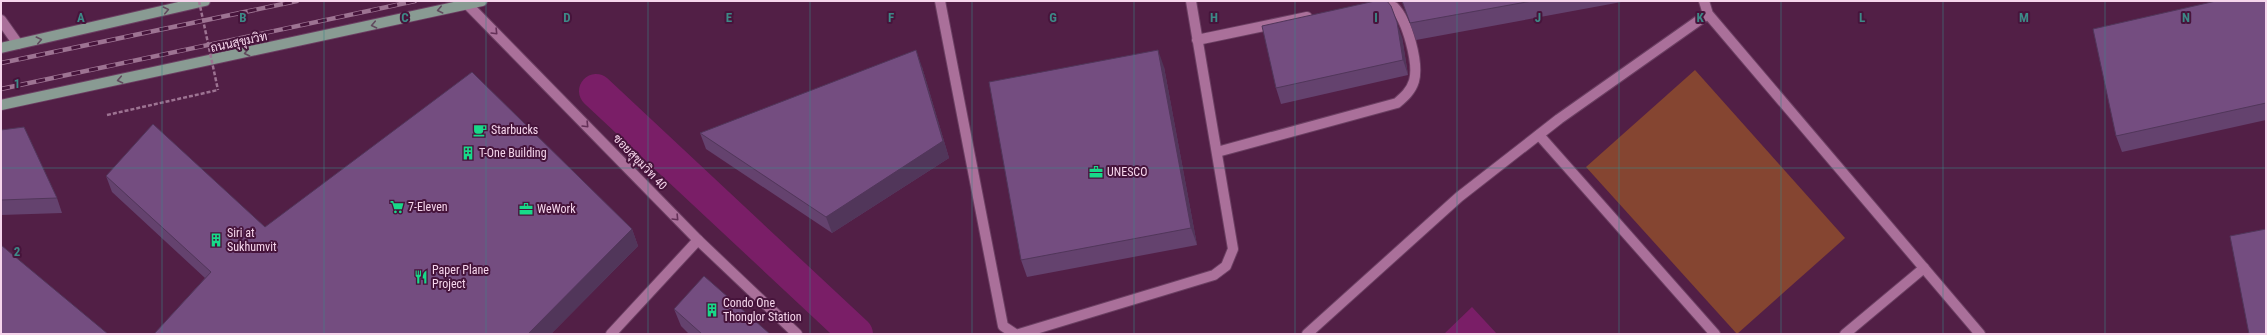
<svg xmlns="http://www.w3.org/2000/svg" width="2267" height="335" font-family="'Roboto Condensed',Sarabun,sans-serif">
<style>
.green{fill:#854531}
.water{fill:#7a1e67}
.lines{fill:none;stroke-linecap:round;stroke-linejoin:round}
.canal{stroke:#7a1e67;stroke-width:34}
.service-casing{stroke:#6b3f62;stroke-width:12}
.minor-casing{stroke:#6b3f62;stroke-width:12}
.tertiary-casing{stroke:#6b3f62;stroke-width:12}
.primary-casing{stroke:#6b3f62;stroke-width:12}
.path{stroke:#9d7392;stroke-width:2.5;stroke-dasharray:4 2;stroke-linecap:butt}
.service{stroke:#aa709a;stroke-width:10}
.minor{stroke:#aa709a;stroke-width:10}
.tertiary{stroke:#aa709a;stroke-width:10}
.primary{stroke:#899b93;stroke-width:10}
.rail-casing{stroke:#9d7392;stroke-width:4.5}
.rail{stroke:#46143b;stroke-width:3;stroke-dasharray:9;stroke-linecap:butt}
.path-bridge{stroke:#9d7392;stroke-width:2.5;stroke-dasharray:4 2;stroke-linecap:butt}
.wall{fill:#64426e}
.shaded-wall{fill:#51365a}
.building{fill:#744d80;stroke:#51365a}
.oneway{stroke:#614a5e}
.oneway2{stroke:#643058}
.grid{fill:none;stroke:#3d8987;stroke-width:1;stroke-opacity:0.55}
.labels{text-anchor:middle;stroke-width:4;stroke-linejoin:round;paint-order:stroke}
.street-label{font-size:12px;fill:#f6d6ec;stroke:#46143b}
.poi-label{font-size:12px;fill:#f6d6ec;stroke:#46143b;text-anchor:start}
.grid-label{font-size:13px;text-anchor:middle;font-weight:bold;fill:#3d8987;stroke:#46143b;stroke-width:4;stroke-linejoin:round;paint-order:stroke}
</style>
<rect width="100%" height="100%" fill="#521f46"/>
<path class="green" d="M1695,70l150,168 -108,96 -151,-167z"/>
<path class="water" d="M1472,307l25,27h-53z"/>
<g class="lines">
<path class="canal" d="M596,91l260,243"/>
<g class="service-casing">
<path id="service" d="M940,1l63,325 12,8
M1197,40l110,-23
M1539,135l176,199
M1217,152l180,-49c7,-6 14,-12 17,-22 5,-18 -7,-61 -20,-74l-16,-2
M611,334l87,-94
M1019,334l195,-59 12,-9 7,-17 -42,-248
M1845,334l79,-66"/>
</g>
<g class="minor-casing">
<path id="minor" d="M1704,1l4,13 272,320
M1,20l17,24
M1307,334l152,-137 100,-78 149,-105"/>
</g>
<g class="tertiary-casing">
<path id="tertiary" d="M467,4l231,236 99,94"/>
</g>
<g class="primary-casing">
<path id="primary" d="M1,48l204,-47
M1,105l481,-104"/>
</g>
<path class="path" d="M107,115l111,-25"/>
<use href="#service" class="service"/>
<use href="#minor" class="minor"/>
<use href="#tertiary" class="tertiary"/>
<use href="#primary" class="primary"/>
<g class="rail-casing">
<path id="rail" d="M1,63l296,-62
M1,89l414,-88"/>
</g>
<use href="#rail" class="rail"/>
<path class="path-bridge" d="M199,1l19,89"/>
</g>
<path class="wall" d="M1402,1h225l-211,39z
M2266,1v119l-144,32 -6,-16z
M1402,37l6,38 -127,29 -5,-16z
M922,67l27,91 -117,75 -126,-84 -6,-16z
M1164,67l33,178 -170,32 -6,-17z
M1,130l56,68 5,15 -61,2z
M106,176l159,51 367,2 6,17 -87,88h-397l51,-56 -93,-86z
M674,309l96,25h-81l-8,-8z"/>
<path class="shaded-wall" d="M1391,6l11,31 6,38 -5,-15z
M916,50l6,17 27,91 -117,75 -6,-16z
M1158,50l6,17 33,178 -6,-17z
M632,229l6,17 -87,88h-23z"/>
<path class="building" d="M1375,1h12l4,5 6,16 6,38 -127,28 -14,-62z
M1402,1h130l-122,22z
M2216,1h50v102l-150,33 -23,-107z
M916,50l27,91 -117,76 -126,-84z
M1158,50l33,178 -170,32 -32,-178z
M472,72l160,157 -104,105h-374l57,-62 -105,-96 47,-52 112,103z
M24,127l33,71 -56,2v-70z
M2266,229v105h-17l-19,-98z
M1,245l107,89h-107z
M704,276l66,58h-68l-28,-25z"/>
<defs><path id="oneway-chevron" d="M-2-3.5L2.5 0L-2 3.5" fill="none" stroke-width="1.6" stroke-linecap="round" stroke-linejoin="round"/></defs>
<g class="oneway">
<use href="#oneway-chevron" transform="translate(166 10) rotate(-13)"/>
<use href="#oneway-chevron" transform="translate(440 10) rotate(167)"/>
<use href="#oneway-chevron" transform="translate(374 25) rotate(168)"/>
<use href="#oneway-chevron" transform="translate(39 40) rotate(-13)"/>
<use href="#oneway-chevron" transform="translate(247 53) rotate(167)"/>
<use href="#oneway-chevron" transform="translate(120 80) rotate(168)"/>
</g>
<g class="oneway2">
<use href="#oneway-chevron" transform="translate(495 32) rotate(46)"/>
<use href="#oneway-chevron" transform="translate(586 125) rotate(46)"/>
<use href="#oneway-chevron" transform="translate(676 218) rotate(46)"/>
</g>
<path class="grid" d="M162,1v333M324,1v333M486,1v333M648,1v333M810,1v333M972,1v333M1134,1v333M1295,1v333M1457,1v333M1619,1v333M1781,1v333M1943,1v333M2105,1v333M1,168h2265"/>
<defs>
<g id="cafe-bare" transform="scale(1.08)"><path d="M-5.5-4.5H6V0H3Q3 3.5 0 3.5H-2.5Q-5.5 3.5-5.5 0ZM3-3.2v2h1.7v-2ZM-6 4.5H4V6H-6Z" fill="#18d989" stroke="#46143b" stroke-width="2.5" paint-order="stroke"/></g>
<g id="building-bare" transform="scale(1.08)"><path d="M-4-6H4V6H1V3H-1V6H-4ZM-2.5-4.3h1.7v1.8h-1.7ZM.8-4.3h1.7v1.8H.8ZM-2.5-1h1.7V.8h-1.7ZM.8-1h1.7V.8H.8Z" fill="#18d989" stroke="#46143b" stroke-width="2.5" paint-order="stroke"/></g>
<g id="office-bare" transform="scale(1.08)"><path d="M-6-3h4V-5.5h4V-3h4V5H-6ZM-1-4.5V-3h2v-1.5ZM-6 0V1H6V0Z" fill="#18d989" stroke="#46143b" stroke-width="2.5" paint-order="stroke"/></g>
<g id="supermarket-bare" transform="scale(1.08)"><path d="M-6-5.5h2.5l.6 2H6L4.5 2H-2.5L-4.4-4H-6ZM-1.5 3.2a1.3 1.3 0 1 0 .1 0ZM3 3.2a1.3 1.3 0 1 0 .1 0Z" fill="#18d989" stroke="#46143b" stroke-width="2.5" paint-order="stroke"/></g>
<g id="restaurant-bare" transform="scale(1.08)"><path d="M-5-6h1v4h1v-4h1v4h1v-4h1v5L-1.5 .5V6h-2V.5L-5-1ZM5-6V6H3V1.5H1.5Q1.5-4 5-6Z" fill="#18d989" stroke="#46143b" stroke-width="2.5" paint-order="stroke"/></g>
</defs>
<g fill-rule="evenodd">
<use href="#cafe-bare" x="480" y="130"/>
<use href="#building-bare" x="468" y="153"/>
<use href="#office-bare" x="1096" y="172"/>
<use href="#supermarket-bare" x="397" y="207"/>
<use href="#office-bare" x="526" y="209"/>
<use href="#building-bare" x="216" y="240"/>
<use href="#restaurant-bare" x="421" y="277"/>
<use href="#building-bare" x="712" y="310"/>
</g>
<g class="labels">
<g class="street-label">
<text transform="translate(239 42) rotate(-12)" y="4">ถนนสุขุมวิท</text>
<text transform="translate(640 162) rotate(46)" y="4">ซอยสุขุมวิท 40</text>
</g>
<g class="poi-label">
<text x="491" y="134">Starbucks</text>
<text x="479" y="157">T-One Building</text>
<text x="1107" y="176">UNESCO</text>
<text x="408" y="211">7-Eleven</text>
<text x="537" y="213">WeWork</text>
<text x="227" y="237">Siri at<tspan x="227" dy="14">Sukhumvit</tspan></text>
<text x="432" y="274">Paper Plane<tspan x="432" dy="14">Project</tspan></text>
<text x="723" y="307">Condo One<tspan x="723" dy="14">Thonglor Station</tspan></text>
</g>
</g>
<g class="grid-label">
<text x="81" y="22">A</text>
<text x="243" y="22">B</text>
<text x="405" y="22">C</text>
<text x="567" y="22">D</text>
<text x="729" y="22">E</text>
<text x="891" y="22">F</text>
<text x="1053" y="22">G</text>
<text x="1214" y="22">H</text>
<text x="1376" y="22">I</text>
<text x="1538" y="22">J</text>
<text x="1700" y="22">K</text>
<text x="1862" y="22">L</text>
<text x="2024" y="22">M</text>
<text x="2186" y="22">N</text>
<text x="17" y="88">1</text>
<text x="17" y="256">2</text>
</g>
<rect width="2267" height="335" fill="none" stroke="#f6d6ec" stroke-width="4"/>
</svg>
